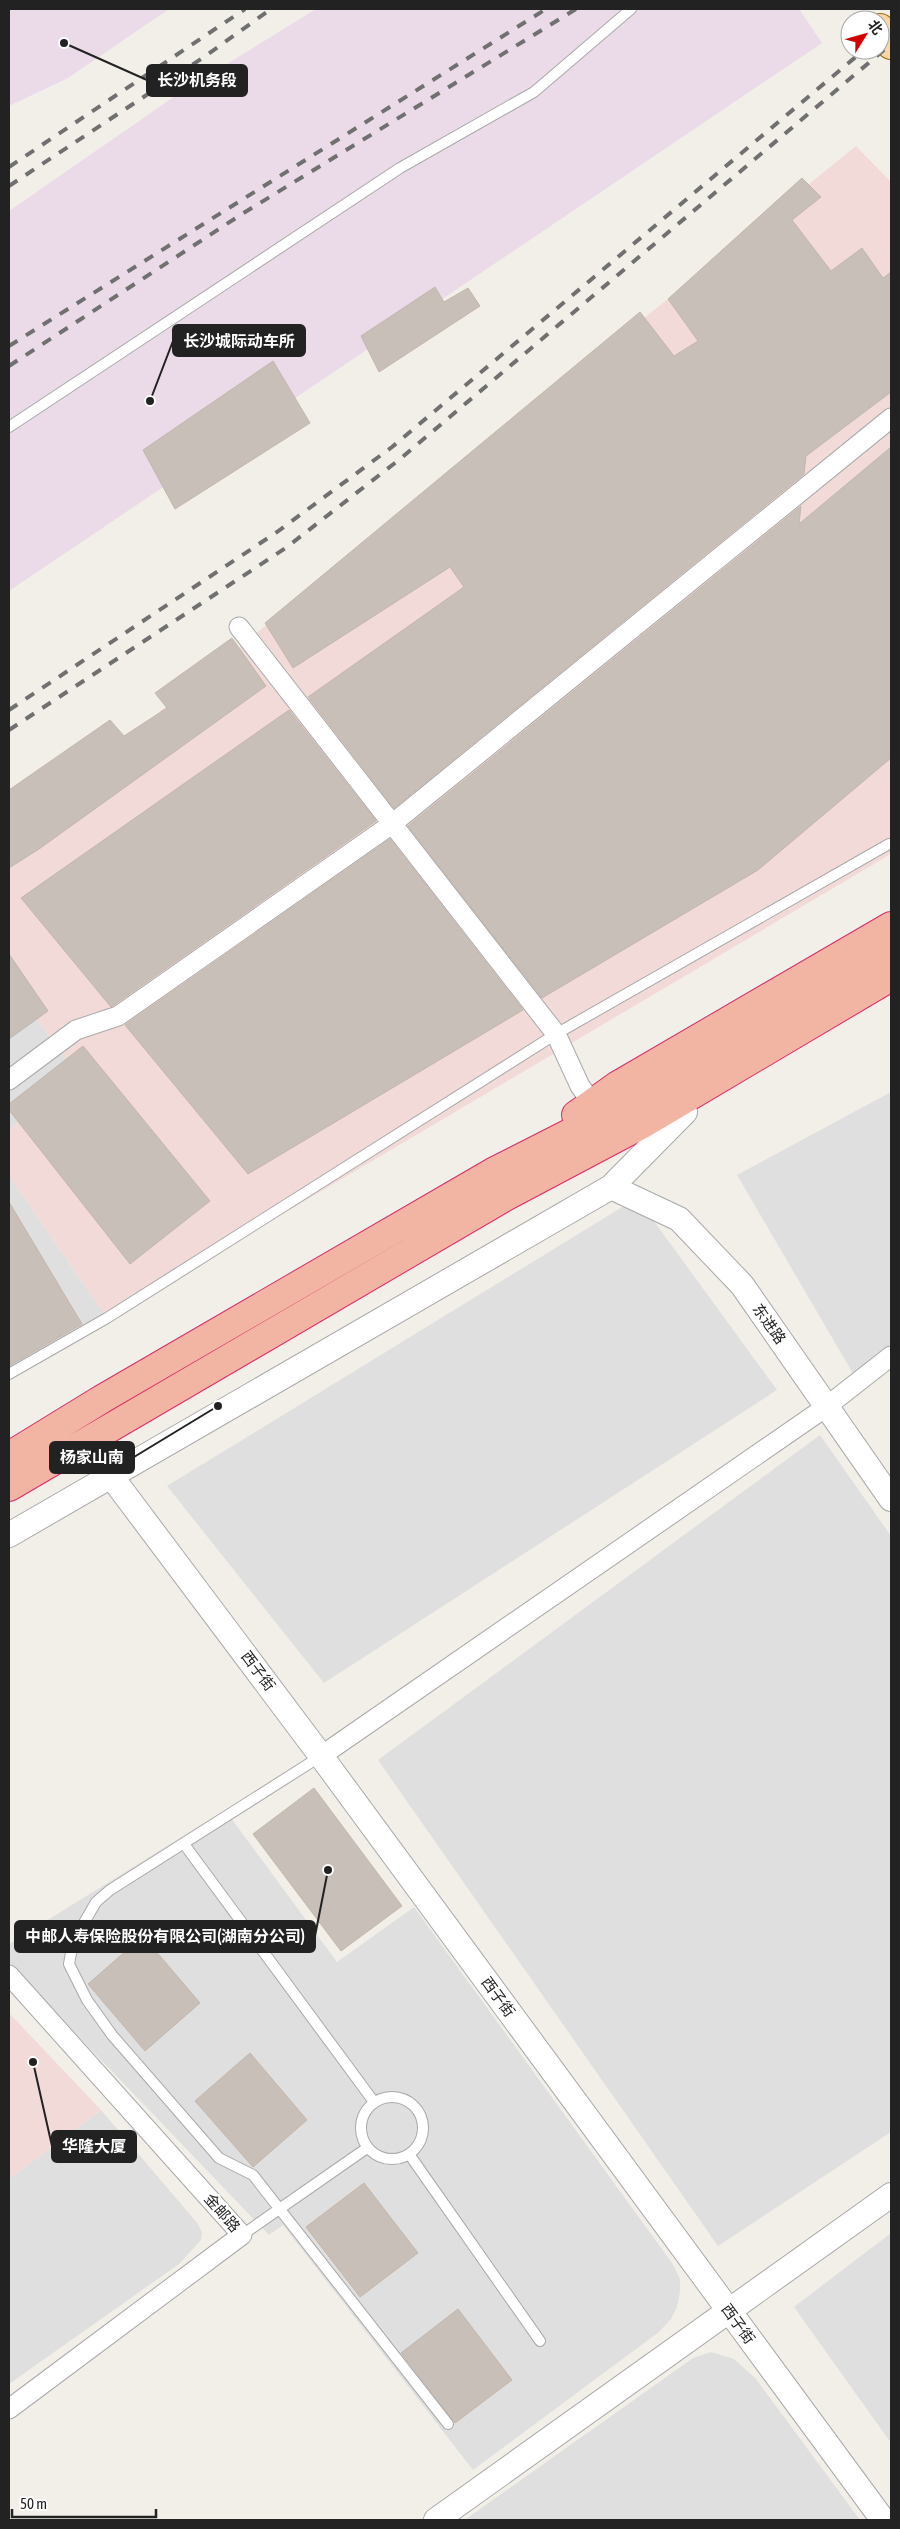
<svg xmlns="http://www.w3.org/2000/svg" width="900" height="2529" font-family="'Asap Condensed','Noto Sans SC',sans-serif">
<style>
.residential{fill:#e0dfdf}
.commercial{fill:#f2dad9}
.industrial{fill:#ebdbe8}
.building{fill:#c7bfb8;stroke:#c4b6ab}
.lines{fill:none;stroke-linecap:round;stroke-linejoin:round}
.service-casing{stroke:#a9a9a9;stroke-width:12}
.minor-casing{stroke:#a9a9a9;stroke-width:21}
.tertiary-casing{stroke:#a9a9a9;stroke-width:26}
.primary-casing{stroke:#a06b00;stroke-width:30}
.trunk-casing{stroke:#dc2a67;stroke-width:30}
.service{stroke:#fff;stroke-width:10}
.minor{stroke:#fff;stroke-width:19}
.tertiary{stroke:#fff;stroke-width:24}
.primary{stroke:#fcd6a4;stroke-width:28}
.trunk{stroke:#f2b4a3;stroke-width:28}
.rail{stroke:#707070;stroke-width:4;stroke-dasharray:10 10;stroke-linecap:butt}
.labels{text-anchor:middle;stroke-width:5;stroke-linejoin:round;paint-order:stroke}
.street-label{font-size:15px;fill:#222;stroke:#fff}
.leader{fill:none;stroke:#222;stroke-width:2}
.callout-dot{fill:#222;stroke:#fff;stroke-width:2}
.callout{fill:#222;stroke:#222;stroke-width:2}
.callout-label{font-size:16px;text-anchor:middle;font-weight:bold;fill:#fff}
</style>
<rect width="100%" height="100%" fill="#f2efe9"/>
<path class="residential" d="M9,984l71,92 -71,54z
M891,1092v264l-33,26 -121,-207z
M9,1176l98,142 -98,62z
M637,1198l140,192 -453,293 -157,-197z
M820,1435l71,101v596l-173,114 -340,-486z
M225,1810l112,152 77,-55 258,356 8,16v13l-3,15 -6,12 -12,13 -186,138 -190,-245 -14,10 -260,-271v-20z
M101,2110l97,114 4,9 -1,7 -22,24 -170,120v-205z
M891,2233v210l-97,-136z
M711,2352l23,7 22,20 104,141 -394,-1 227,-161z"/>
<path class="commercial" d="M856,146l35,36v672l-784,464 -98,-142v-46l71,-54 -71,-92v-150z
M9,2013l92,97 -92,69z"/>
<path class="industrial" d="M9,9h160l-101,69 -59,28z
M316,9h483l23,34 -813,548v-380l169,-117z"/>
<path class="building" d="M802,178l19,19 -29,23 39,51 31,-23 21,30 8,-6v120l-85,64 -2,18 -410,334 -86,-111 156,-110 -14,-20 -157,101 -28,-45 375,-311 34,44 24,-15 -30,-42z
M435,287l9,15 24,-14 12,18 -101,66 -18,-36z
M273,361l37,62 -135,86 -32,-59z
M891,447v311l-133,112 -216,128 -134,-172 393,-320 -2,18z
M232,638l34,48 -227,163 -30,19v-78l101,-70 14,16 43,-28 -12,-15z
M289,710l87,111 -265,186 -90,-109z
M390,839l133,171 -275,164 -123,-149z
M9,954l39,57 -39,28z
M83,1046l127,155 -80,63 -121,-154v-6z
M9,1202l73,122 -73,42z
M314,1788l88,118 -61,45 -88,-117z
M143,1936l57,67 -55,48 -57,-67z
M250,2053l57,67 -54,47 -58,-66z
M364,2183l54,70 -58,44 -54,-70z
M458,2309l54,71 -57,43 -54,-70z"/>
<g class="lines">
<g class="service-casing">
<path id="service" d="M9,427l391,-259 134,-76 97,-83
M9,1374l98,-56 449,-284 333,-190
M321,1756l-211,134 -14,12 -23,40 -4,22 18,36 25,35 107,123 34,17 195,249
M184,1844l190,258
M361 2128a31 31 0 1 1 62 0a31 31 0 1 1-62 0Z
M409,2154l131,187
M242,2235l125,-87"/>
</g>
<g class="minor-casing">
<path id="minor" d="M239,627l317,407 24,52 13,18
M9,1080l67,-50 42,-14 274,-192 499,-406
M321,1756l505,-349 65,-51
M9,1975l233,260 -233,174"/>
</g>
<g class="tertiary-casing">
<path id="tertiary" d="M611,1187l68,32 63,66 149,214
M111,1476l210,280 562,764
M9,1535l602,-348 74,-75
M436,2520l455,-325"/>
</g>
<g class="primary-casing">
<path id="primary" d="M880,28l11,17"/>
</g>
<g class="trunk-casing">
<path id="trunk" d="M576,1115l42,-30 273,-159
M9,1456l93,-57 391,-227 132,-67 266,-154
M9,1487l496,-290 136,-72 250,-148"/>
</g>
<use href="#service" class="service"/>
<use href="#minor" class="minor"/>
<use href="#tertiary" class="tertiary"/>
<use href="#primary" class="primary"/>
<use href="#trunk" class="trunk"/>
<path class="rail" d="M880,36l11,-10
M9,167l236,-158
M9,186l195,-129 67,-48
M9,346l537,-337
M9,366l233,-152 334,-205
M9,710l268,-178 115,-85 472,-397
M9,730l278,-183 113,-88 491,-415"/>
</g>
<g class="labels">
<g class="street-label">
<text transform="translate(769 1324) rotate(55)" y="5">东进路</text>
<text transform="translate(258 1671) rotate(53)" y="5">西子街</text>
<text transform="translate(498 1997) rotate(54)" y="5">西子街</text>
<text transform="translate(222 2213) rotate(49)" y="5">金邮路</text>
<text transform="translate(738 2324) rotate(54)" y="5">西子街</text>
</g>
</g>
<path class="leader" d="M64 43L147 80M150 401L173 341M218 1406L134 1457M328 1870L315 1936M33 2062L52 2146"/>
<g class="callout-dot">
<circle cx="64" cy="43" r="5"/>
<circle cx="150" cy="401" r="5"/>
<circle cx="218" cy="1406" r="5"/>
<circle cx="328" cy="1870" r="5"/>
<circle cx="33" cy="2062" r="5"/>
</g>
<g class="callout">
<rect x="147" y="65" width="100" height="31" rx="5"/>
<rect x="173" y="325" width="132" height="31" rx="5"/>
<rect x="50" y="1442" width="84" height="31" rx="5"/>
<rect x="15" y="1921" width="300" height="31" rx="5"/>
<rect x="52" y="2131" width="84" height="31" rx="5"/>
</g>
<g class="callout-label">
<text x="197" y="86">长沙机务段</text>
<text x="239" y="347">长沙城际动车所</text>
<text x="92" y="1463">杨家山南</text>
<text x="165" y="1942">中邮人寿保险股份有限公司(湖南分公司)</text>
<text x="94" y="2152">华隆大厦</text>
</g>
<rect width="900" height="2529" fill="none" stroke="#222222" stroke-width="20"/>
<g transform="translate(865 35) rotate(53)"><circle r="24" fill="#ffffff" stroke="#a7a7a7"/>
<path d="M0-4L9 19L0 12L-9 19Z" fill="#d40000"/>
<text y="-8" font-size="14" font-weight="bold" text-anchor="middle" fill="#222222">北</text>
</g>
<path d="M12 2509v8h144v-8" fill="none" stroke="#222222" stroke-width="2.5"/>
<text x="20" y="2509" font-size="15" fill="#222222" stroke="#ffffff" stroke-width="4" paint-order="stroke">50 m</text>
</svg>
